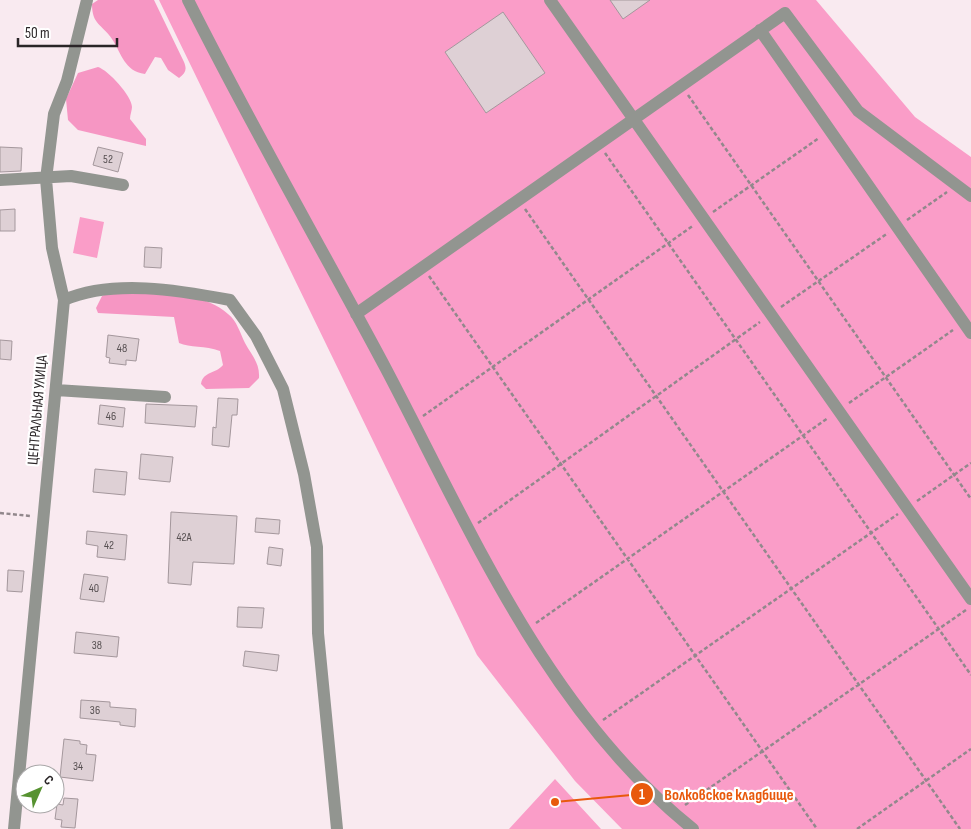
<svg xmlns="http://www.w3.org/2000/svg" width="971" height="829" font-family="'Sofia Sans Condensed',sans-serif">
<style>
.green{fill:#fa9dc8}
.forest{fill:#f696c3}
.building{fill:#ded0d5;stroke:#a4979c}
.lines{fill:none;stroke-linecap:round;stroke-linejoin:round}
.path{stroke:#92888c;stroke-width:2.5;stroke-dasharray:4 2.5;stroke-linecap:butt}
.minor{stroke:#929590;stroke-width:12}
.labels{text-anchor:middle;stroke-width:4.5;stroke-linejoin:round;paint-order:stroke}
.number-label{font-size:12px;fill:#575052}
.street-label{font-size:15px;fill:#2a2527;stroke:#fff}
.leader{fill:none;stroke:#e8590c;stroke-width:2}
.callout-dot{fill:#e8590c;stroke:#fff;stroke-width:2}
.mark-label{font-size:15px;text-anchor:middle;font-weight:bold;fill:#fff}
.callout-label{font-size:16px;text-anchor:middle;font-weight:bold;fill:#e8590c;stroke:#fff;stroke-width:4.5;stroke-linejoin:round;paint-order:stroke}
</style>
<rect width="100%" height="100%" fill="#f9eaf0"/>
<path class="green" d="M159,0h657l99,117 56,40v672h-349l-47,-48 -98,-126z
M80,217l24,5 -7,36 -24,-5z
M555,779l46,50h-92z"/>
<path class="forest" d="M98,0h56l30,62c3,7 2,11 -5,16l-11,-8 -7,-12 -6,-1 -10,17c-21,-3 -23,-20 -33,-35 -10,-15 -20,-14 -20,-35z
M98,67c10,3 34,29 34,40 0,3 -2,8 -2,12l16,20v7l-68,-16 -10,-10 -2,-21 12,-26z
M109,293c38,1 88,-6 119,21 9,7 12,19 17,29 7,13 15,20 14,35l-10,10 -43,1 -5,-5c2,-13 15,-10 22,-19l-3,-14c-15,-6 -30,-3 -41,-8l-5,-26 -76,-4 -2,-5 6,-12z"/>
<path class="building" d="M610,0h40l-27,19z
M503,12l42,61 -59,40 -41,-61z
M0,147l22,1 -1,23 -21,1z
M98,147l25,6 -5,19 -25,-7z
M15,209v22h-15v-21z
M145,247l17,1 -1,20 -17,-1z
M108,335l31,4 -3,22 -10,-1v5l-17,-2 1,-5 -4,-1z
M0,340l12,1 -1,19 -11,-1z
M218,398l20,1 -1,16h-5l-3,32 -17,-2 1,-18 3,1z
M146,404l51,2 -2,21 -50,-4z
M100,405l25,3 -2,19 -25,-3z
M141,454l32,3 -3,25 -31,-3z
M95,469l32,3 -2,23 -32,-3z
M171,512l66,4 -3,48 -41,-2 -2,23 -23,-2z
M256,518l24,2 -1,14 -24,-2z
M87,531l40,4 -2,25 -28,-3 1,-11 -12,-2z
M269,547l14,2 -2,17 -14,-2z
M8,570l16,1 -2,21 -15,-1z
M84,574l24,3 -4,25 -24,-3z
M238,607l26,1 -2,20 -25,-1z
M76,632l43,5 -2,20 -43,-4z
M245,651l34,4 -2,16 -34,-5z
M81,700l29,2v5l26,2 -1,18 -15,-2v-3l-40,-4z
M64,739l16,2v3l7,1 -1,9 10,1 -3,26 -33,-4z
M64,798l14,1 -3,29 -14,-1 1,-7 -7,-1 2,-15 6,1z"/>
<g class="lines">
<path class="path" d="M688,95l283,404
M605,153l366,522
M525,209l435,620
M713,212l106,-74
M907,220l40,-28
M429,276l388,553
M781,307l107,-74
M849,403l104,-73
M423,416l271,-191
M917,501l54,-38
M0,513l31,3
M478,523l282,-201
M536,623l292,-205
M603,720l295,-206
M685,805l281,-195
M857,829l114,-80"/>
<path class="minor" d="M188,0c62,124 132,245 197,367 86,163 161,344 308,462
M550,0l421,599
M760,30l211,303
M0,180l71,-4 52,9
M64,300c49,-21 114,-10 166,0l26,36 27,53 21,85 13,73 1,86 19,196
M356,314l429,-301 73,98 113,85
M56,390l109,7
M14,829l50,-529 -12,-52 -6,-69 8,-65 13,-33 20,-81"/>
</g>
<g class="labels">
<g class="number-label">
<text x="108" y="163">52</text>
<text x="122" y="352">48</text>
<text x="111" y="420">46</text>
<text x="184" y="541">42А</text>
<text x="109" y="549">42</text>
<text x="94" y="592">40</text>
<text x="97" y="649">38</text>
<text x="95" y="714">36</text>
<text x="78" y="770">34</text>
</g>
<g class="street-label">
<text transform="translate(37 410) rotate(-85)" y="5">ЦЕНТРАЛЬНАЯ УЛИЦА</text>
</g>
</g>
<path class="leader" d="M555 802L642 794"/>
<g class="callout-dot">
<circle cx="555" cy="802" r="5"/>
<circle cx="642" cy="794" r="12"/>
</g>
<g class="mark-label">
<text x="642" y="799">1</text>
</g>
<g class="callout-label">
<text x="729" y="800">Волковское кладбище</text>
</g>
<g transform="translate(40 789) rotate(45)"><circle r="24" fill="#ffffff" stroke="#aaa8a9"/>
<path d="M0-4L9 19L0 12L-9 19Z" fill="#569230"/>
<text y="-8" font-size="14" font-weight="bold" text-anchor="middle" fill="#2a2527">С</text>
</g>
<path d="M18 38v8h99v-8" fill="none" stroke="#2a2527" stroke-width="2.5"/>
<text x="25" y="38" font-size="15" fill="#2a2527" stroke="#ffffff" stroke-width="4" paint-order="stroke">50 m</text>
</svg>
